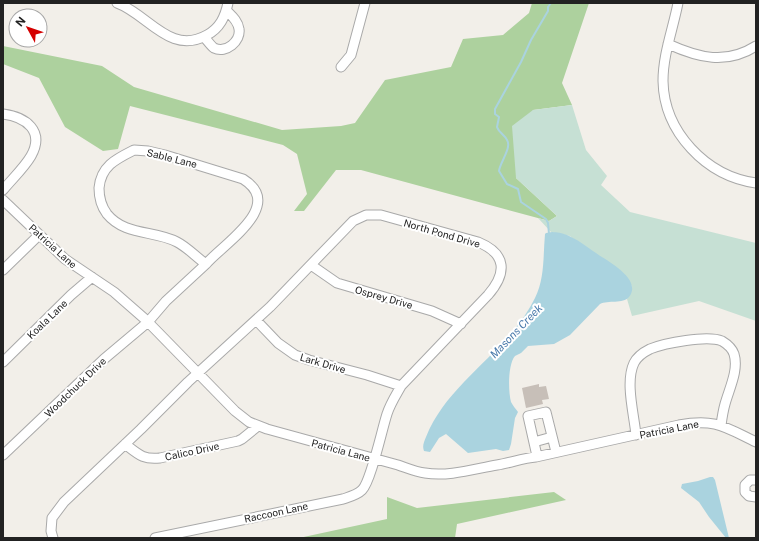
<svg xmlns="http://www.w3.org/2000/svg" width="759" height="541" font-family="'Public Sans',sans-serif">
<style>
.forest{fill:#add19e}
.wetland{fill:#c6e0d4}
.water{fill:#aad3df}
.lines{fill:none;stroke-linecap:round;stroke-linejoin:round}
.stream{stroke:#aad3df;stroke-width:2}
.building{fill:#c7bfb8}
.minor-casing{stroke:#a9a9a9;stroke-width:11}
.minor{stroke:#fff;stroke-width:9}
.labels{text-anchor:middle;stroke-width:4;stroke-linejoin:round;paint-order:stroke}
.street-label{font-size:10px;fill:#222;stroke:#fff}
.water-label{font-size:11px;font-style:italic;fill:#4a7aab;stroke:#fff}
</style>
<rect width="100%" height="100%" fill="#f2efe9"/>
<path class="forest" d="M532,3h57l-27,80 10,22 -39,5 -17,68 41,38 -8,5 -188,-51h-25l-32,41h-10l13,-17 -10,-40 -14,-9 -153,-39 -12,43 -15,2 -38,-24 -26,-49 -36,-14v-18l99,20 32,21 148,43 59,-4 14,-3 30,-43 66,-13 12,-28 40,-4 26,-22z
M554,492l12,8 -109,24 -2,14h-156l88,-19v-22l30,11z"/>
<path class="wetland" d="M572,105l14,45 21,26 -6,9 29,27 126,31v78l-57,-20 -67,15 -5,-17 5,-13 -62,-50 -19,-4 -13,-14 11,3 8,-5 -41,-38 -4,-52 21,-16z"/>
<path class="water" d="M552,232c5,0 10,1 15,3 10,4 20,12 29,18 11,8 47,26 33,44 -6,7 -21,3 -29,7l-30,31 -16,9 -26,2 -7,7 -6,3c-7,8 -7,35 -4,46 2,4 5,7 7,10l-3,6 -4,26 -2,6 -6,1 -7,-2 -28,4 -22,-19 -7,4 -9,14 -6,-1c-2,-5 0,-9 2,-14 17,-43 57,-70 85,-104 10,-11 18,-23 24,-35 10,-20 8,-43 10,-64l1,-1z
M710,477h3l2,3 14,58h-3l-17,-21 -10,-15 -18,-14 1,-4 16,-3z"/>
<g class="lines">
<path class="stream" d="M549,234l-1,-11 -2,-4 -25,-17 -3,-13 -11,-5 -8,-13c1,-9 13,-23 8,-31 -2,-5 -8,-7 -10,-13l2,-10 -4,-3v-5l26,-47 10,-22 17,-29v-4l3,-4"/>
</g>
<path class="building" d="M539,384v3l7,-1 3,13 -7,1 1,4 -17,4 -4,-20z"/>
<g class="lines">
<g class="minor-casing">
<path id="minor" d="M117,3c31,11 53,53 90,32 13,-7 18,-18 21,-32
M678,3c-5,26 -15,51 -15,78 1,51 43,95 93,102
M204,37c3,3 7,9 10,11 12,6 27,-7 25,-19 -1,-8 -7,-13 -12,-18
M668,44c31,14 58,21 88,2
M341,67l10,-12 14,-52
M3,114c23,3 42,17 28,42 -7,12 -19,23 -28,34
M134,150l14,1 17,4 78,24c43,27 -20,65 -37,85 -10,-7 -19,-17 -29,-22 -23,-12 -52,-6 -70,-28 -6,-8 -8,-17 -8,-26 2,-22 17,-29 35,-38z
M3,200l62,59 49,33 32,28 89,91 14,11 18,7 131,36c9,3 18,7 27,8 23,4 49,-4 72,-8 13,-2 26,-7 39,-8l143,-32c36,-7 46,2 77,17
M311,265l26,18 95,28 29,13
M3,270l36,-35
M256,320l22,23 17,12 14,5 58,15 34,11
M3,362l68,-67 21,-18
M636,435c-2,-21 -11,-53 -2,-72 3,-6 10,-11 16,-14 15,-6 57,-14 72,-8 5,3 10,7 12,13 5,16 -5,35 -9,50 -2,7 -3,14 -4,21
M534,442l18,-5
M125,444c13,10 18,16 35,14l78,-17 4,-2 16,-13
M3,455l101,-96 44,-37 18,-21 40,-37
M537,456l-9,-40 18,-4 10,40
M756,480h-6l-5,5v7l4,4 7,1
M53,538l-2,-7 1,-13 12,-16 77,-73 47,-47 82,-75 83,-86 13,-6h15l97,27c29,12 29,31 10,53l-87,91c-5,9 -11,18 -14,28 -5,15 -16,67 -25,76 -5,5 -13,7 -19,9l-188,39"/>
</g>
<use href="#minor" class="minor"/>
</g>
<g class="labels">
<g class="street-label">
<text transform="translate(172 158) rotate(14)" y="4">Sable Lane</text>
<text transform="translate(442 233) rotate(16)" y="4">North Pond Drive</text>
<text transform="translate(53 246) rotate(42)" y="4">Patricia Lane</text>
<text transform="translate(384 297) rotate(16)" y="4">Osprey Drive</text>
<text transform="translate(47 319) rotate(-44)" y="4">Koala Lane</text>
<text transform="translate(323 363) rotate(16)" y="4">Lark Drive</text>
<text transform="translate(75 387) rotate(-44)" y="4">Woodchuck Drive</text>
<text transform="translate(669 429) rotate(-11)" y="4">Patricia Lane</text>
<text transform="translate(341 450) rotate(15)" y="4">Patricia Lane</text>
<text transform="translate(192 451) rotate(-12)" y="4">Calico Drive</text>
<text transform="translate(276 512) rotate(-12)" y="4">Raccoon Lane</text>
</g>
<g class="water-label">
<text transform="translate(516 331) rotate(-46)" y="4">Masons Creek</text>
</g>
</g>
<rect width="759" height="541" fill="none" stroke="#222222" stroke-width="8"/>
<g transform="translate(28 28) rotate(310)"><circle r="19" fill="#ffffff" stroke="#a7a7a7"/>
<path d="M0-3L7 15L0 10L-7 15Z" fill="#d40000"/>
<text y="-6" font-size="11" font-weight="bold" text-anchor="middle" fill="#222222">N</text>
</g>
</svg>
